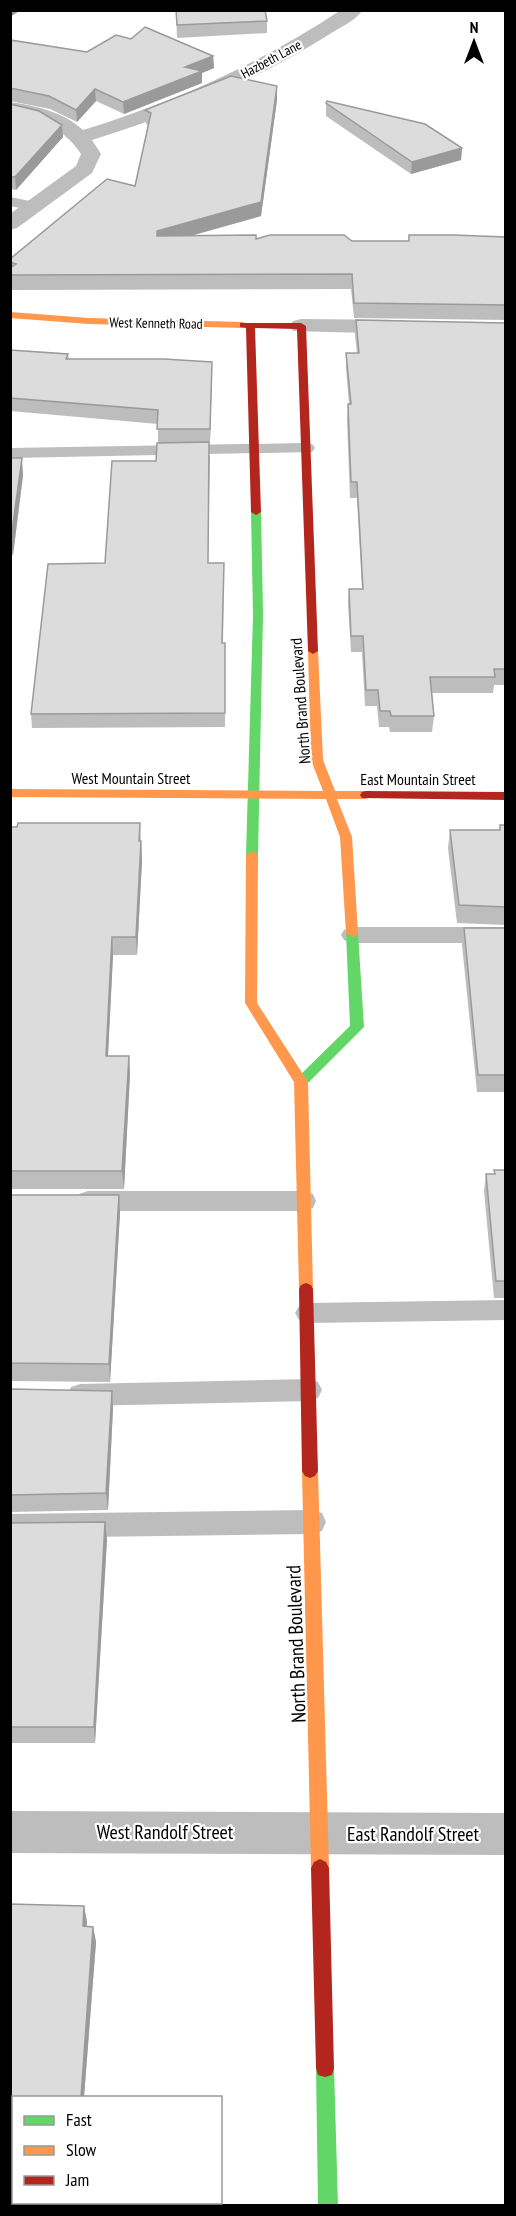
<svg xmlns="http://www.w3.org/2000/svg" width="516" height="2216" font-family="'PT Sans Narrow',sans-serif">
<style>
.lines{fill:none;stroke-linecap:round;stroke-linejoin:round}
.lane{fill:#bdbdbd;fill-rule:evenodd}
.street{fill:#bdbdbd;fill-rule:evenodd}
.fast{fill:#63d668;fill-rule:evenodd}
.slow{fill:#ff974d;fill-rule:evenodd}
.jam{fill:#b3261e;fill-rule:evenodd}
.wall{fill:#bdbdbd}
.shaded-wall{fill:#9a9a9a}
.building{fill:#dcdcdc;stroke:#9a9a9a;stroke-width:1.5}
.labels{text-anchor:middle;stroke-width:4.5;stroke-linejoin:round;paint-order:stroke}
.far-street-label{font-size:14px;fill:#000;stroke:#fff}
.street-label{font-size:16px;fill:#000;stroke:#fff}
.near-street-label{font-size:20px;fill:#000;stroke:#fff}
</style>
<rect width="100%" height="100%" fill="#fff"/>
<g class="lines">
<path class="lane" d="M10,197l30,6 3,3 -8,5 -25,-5z
M306,443l6,1 3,4 -3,4 -302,6v-10z
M352,927h154v16h-154l-8,-3 -3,-5 3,-5z
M88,1191h216l9,3 3,7 -3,7 -9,3h-216l-9,-3 -3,-7 3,-7z
M506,1300v20l-198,3 -9,-3 -4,-7 4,-7 9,-3z
M309,1379l9,3 4,8 -4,8 -9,3 -229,5 -9,-3 -4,-8 4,-8 9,-3z
M312,1510l10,3 4,9 -4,9 -10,3 -302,4v-24z"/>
<path class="street" d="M341,10h22c-9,12 -26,19 -38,27 -72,45 -152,78 -233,103l9,14 -9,19 -75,55 -7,2v-16l66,-48 5,-12c-17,-26 -41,-35 -71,-40v-12c27,4 53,10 73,28 92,-28 178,-67 258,-120z
M301,319l101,1 8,2 3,5 -3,5 -8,2 -109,-3 -3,-5 3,-5z
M10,1811l496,2v42l-496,-2z"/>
<path class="fast" d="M256,509l5,3 2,103 -5,240 -6,4 -6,-4 7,-240 -2,-103z
M352,929l6,4 6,94 -58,58h-10l-2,-3 2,-3 54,-53 -4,-93z
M325,2059l7,2 2,7 4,138h-20l-2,-138 2,-7z"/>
<path class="slow" d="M10,312l79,6 154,4 5,3 -5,3 -154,-4 -79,-6z
M313,648l5,3 5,109 12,31h31l6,4 -6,4h-29l15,38 6,96 -2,3 -4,1 -6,-4 -6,-96 -14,-38 -316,-2v-8l313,2 -12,-31 -3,-109z
M252,851l6,4 -1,148 51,79 5,207 -2,4 -5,2 -5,-2 -2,-4 -5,-207 -49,-79 1,-148z
M310,1464l5,2 3,5 11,397 -3,6 -6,3 -6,-3 -3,-6 -9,-397 3,-5z"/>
<path class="jam" d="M240,323h61l5,3 12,325 -5,3 -5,-3 -11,-322 -42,-1 6,184 -5,3 -5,-3 -5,-184 -6,-1z
M366,791l140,1v8l-144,-2 -2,-3 2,-3z
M306,1283l5,2 2,4 5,182 -3,5 -5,2 -5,-2 -3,-5 -3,-182 2,-4z
M320,1859l6,3 3,6 5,200 -2,7 -7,2 -7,-2 -2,-7 -5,-200 3,-6z"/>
</g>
<path class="wall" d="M176,10h89l2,11v12l-90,5z
M131,39l82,17 1,12 -12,5v10l-78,31 -28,-13 -19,21 -27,-13 -40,-8v-61l77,12z
M277,86v14l-16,116 -70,20 161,5h56l1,-6 97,2v83l-152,-2 -3,-29 -341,1v-31l125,-73 13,-61 -2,-1 -1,-14z
M326,103l136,45 -1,12 -50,14 -85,-58z
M10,104l52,21 1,12 -47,53 -6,-1z
M356,320l150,3v362h-12l-1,8h-61l2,23 -2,16h-42l-1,-5h-10l-2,-21h-12l-3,-54h-11l-3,-48 1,-15h13l-5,-91h-7l-3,-78 1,-16h1l-3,-36v-15h11l-2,-18z
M10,350l58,4 1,5 143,3 -2,80 -52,1v-19l-148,-13z
M210,456l-2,107h16l-1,80h2v84l-193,1 -1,-14 125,-253z
M10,458l13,17 -10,80 -3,-1z
M140,823l2,37 -5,95h-24l-5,101h21l1,18 -6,115h-114v-362z
M500,825h6v100l-49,-2 -9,-75 2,-18h49z
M464,928h42v164h-29l-15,-147z
M494,1170h12v128h-12l-10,-107 2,-17h8z
M10,1195h109l1,18 -10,169 -100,-1z
M506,1312v26l-2,-16z
M10,1389l102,2 1,17 -5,102 -98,2z
M105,1522l2,17 -12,204h-85v-220z
M10,1904l74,2 3,16 -1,4 7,1 3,15 -12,155h-70v105h63v3h-67z"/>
<path class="shaded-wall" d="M10,10h11l-11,7z
M213,56l1,12 -12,5v10l-78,31 -1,-12 62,-35z
M277,86v14l-16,116 -104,29v-14z
M95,89l1,12 -19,21 -1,-12z
M62,125l1,12 -47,53 -1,-13z
M462,148l-1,12 -50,14 1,-12z
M212,362v13l-2,67v-13z
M22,458l1,17 -10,80 -2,-17z
M141,841l1,19 -5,95 -1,-18z
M112,937l1,18 -6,119 -1,-18z
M129,1056l1,18 -6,115 -2,-18z
M119,1195l1,18 -10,169 -1,-18z
M112,1391l1,17 -5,102 -2,-17z
M105,1522l2,17 -12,204 -1,-16z
M84,1906l3,16 -2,19 -2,-15z
M93,1927l3,15 -12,155h-3z"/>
<path class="building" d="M176,10h89l2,11 -90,4z
M145,27l68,29 -28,11 17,4 -79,31 -28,-13 -19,21 -27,-14 -39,-8v-48l77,12 29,-17 15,4z
M231,76l46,10 -16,116 -104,29v5l99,-1v4l14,-4h74l8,6h57v-6h44l53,2v68l-152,-2 -2,-29 -342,1v-7l6,-4 -6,-2v-3l97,-80 28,7 16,-73 -6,-3z
M327,101l98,23 37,24 -50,14 -86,-59z
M10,104l29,7 23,14 -47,52h-5z
M356,320l150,3v346h-12l1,8h-65l4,39h-43l-1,-5h-10l-2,-21h-12l-3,-54h-12l-2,-47h14l-6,-107h-6l-3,-78h3l-5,-51h13z
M10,350l58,4 -2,5h98l48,3 -2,67h-53l1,-19 -148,-12z
M209,442l-1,121h16l-2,80h3v70l-194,1 17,-150 57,-1 7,-102h44l1,-18z
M10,458h12l-11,80 -1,-1z
M18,823h122l-1,18h2l-5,96h-24l-6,119h23l-7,115h-112v-344h7z
M500,825h6v82l-47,-2 -9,-75h50z
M464,928h42v147h-28z
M494,1170h12v111h-10l-10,-107h9z
M10,1195h109l-10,169 -99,-1z
M10,1389l102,2 -6,102 -96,2z
M105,1522l-11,205h-84v-204z
M10,1904l74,2 -1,20 10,1 -12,170h-67v105h51l-1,3h-54z"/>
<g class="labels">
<g class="far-street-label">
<text transform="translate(271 59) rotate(-28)" y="5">Hazbeth Lane</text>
<text transform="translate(156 323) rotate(1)" y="5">West Kenneth Road</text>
</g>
<g class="street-label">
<text transform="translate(300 701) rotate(-94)" y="6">North Brand Boulevard</text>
<text x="131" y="784">West Mountain Street</text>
<text x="418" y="785">East Mountain Street</text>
</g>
<g class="near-street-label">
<text transform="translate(296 1644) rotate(-92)" y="7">North Brand Boulevard</text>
<text x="165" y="1839">West Randolf Street</text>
<text x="413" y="1841">East Randolf Street</text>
</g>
</g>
<rect width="516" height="2216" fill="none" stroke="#000000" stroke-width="24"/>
<rect x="12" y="2096" width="210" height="108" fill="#ffffff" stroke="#999999" stroke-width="1.5"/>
<rect x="24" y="2116" width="30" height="9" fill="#63d668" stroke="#999999" stroke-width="1.5"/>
<text x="66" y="2126" font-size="18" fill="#000000">Fast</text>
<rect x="24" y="2146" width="30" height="9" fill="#ff974d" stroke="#999999" stroke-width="1.5"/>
<text x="66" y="2156" font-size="18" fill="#000000">Slow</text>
<rect x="24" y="2176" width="30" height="9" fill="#b3261e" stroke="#999999" stroke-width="1.5"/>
<text x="66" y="2186" font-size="18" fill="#000000">Jam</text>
<g transform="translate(474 42)" stroke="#ffffff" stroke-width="4.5" paint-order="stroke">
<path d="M0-4.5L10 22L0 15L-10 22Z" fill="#000000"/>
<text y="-9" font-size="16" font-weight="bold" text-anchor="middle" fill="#000000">N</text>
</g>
</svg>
